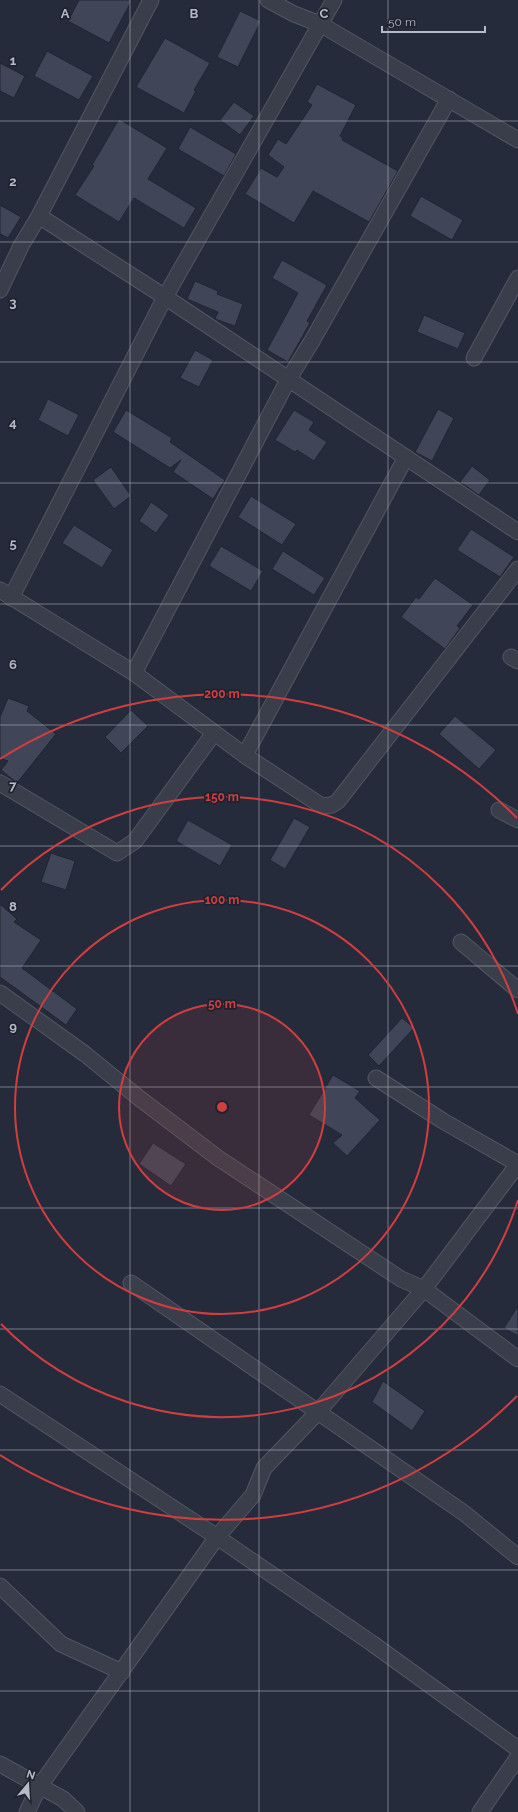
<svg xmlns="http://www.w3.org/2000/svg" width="518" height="1812" font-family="Raleway,sans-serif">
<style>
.building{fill:#404657;stroke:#212532}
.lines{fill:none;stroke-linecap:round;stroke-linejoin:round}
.minor-casing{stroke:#525663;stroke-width:17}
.minor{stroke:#3a3e4b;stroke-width:15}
.grid{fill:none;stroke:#b6b9c6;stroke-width:1;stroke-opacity:0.55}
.ring{fill:none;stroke:#d13e40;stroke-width:2}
.grid-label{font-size:13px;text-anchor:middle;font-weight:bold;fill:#b6b9c6;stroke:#1f2330;stroke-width:3.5;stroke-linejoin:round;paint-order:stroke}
.centre{fill:#d13e40;stroke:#1f2330;stroke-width:2}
.ring-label{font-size:12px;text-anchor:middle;font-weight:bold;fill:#d13e40;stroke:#1f2330;stroke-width:3.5;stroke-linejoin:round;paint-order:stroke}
</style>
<rect width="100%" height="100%" fill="#262b3b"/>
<path class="building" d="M79,0h53l-23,43 -41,-22z
M240,11l21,10 -23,46 -21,-10z
M165,38l45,25 -16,27 2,1 -12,22 -48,-26z
M47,51l46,25 -14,24 -45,-24z
M0,63l25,13 -11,22 -14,-7z
M317,84l39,21 -16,31 3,2 -1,2 56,31 -29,51 -56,-31 -19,32 -49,-29 16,-26 16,9 7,-10 -16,-12 10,-16 8,5 26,-39 -5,-3z
M234,102l20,14 -14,19 -20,-15z
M119,119l48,29 -19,31 48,29 -12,20 -50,-30 -15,24 -44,-27 19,-29 -2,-1z
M190,127l46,27 -12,22 -46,-27z
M421,196l42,24 -11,20 -42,-24z
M0,205l21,12 -13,21 -8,-4z
M282,260l45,25 -20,36 3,2 -22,39 -21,-12 31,-57 -26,-15z
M195,281l23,10 -1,3 26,10 -8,22 -20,-7 3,-7 -31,-13z
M424,315l41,18 -7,16 -41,-17z
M195,350l18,10 -14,27 -19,-9z
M48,399l31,16 -11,21 -30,-16z
M438,409l16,9 -22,43 -17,-9z
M126,410l46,28 -2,4 55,38 -12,19 -40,-27 8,-12 -11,8 -57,-36z
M294,410l20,12 -5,8 18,12 -13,19 -17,-11 -2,2 -20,-12z
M472,466l18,14 -11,15 -19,-13z
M111,467l20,29 -17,13 -21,-29z
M251,496l45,28 -14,21 -44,-28z
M151,502l18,13 -13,18 -17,-12z
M74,525l39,25 -11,18 -40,-25z
M471,529l43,28 -14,20 -43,-27z
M221,546l42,25 -12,20 -42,-25z
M283,551l42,27 -11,17 -42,-26z
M435,578l38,27 -16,21 3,2 -15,21 -44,-32 15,-20 3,2z
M8,698l21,8 -2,5 29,23 -39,49 -16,-13 7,-9 -8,-3v-41z
M131,710l17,16 -27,27 -16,-16z
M455,716l41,34 -17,19 -40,-35z
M294,818l16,9 -25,42 -15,-9z
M188,820l44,25 -12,21 -44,-25z
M51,853l24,8 -9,29 -25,-8z
M0,904l17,15 -3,3 27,18 -19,28 55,41 -11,16 -66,-48z
M402,1018l12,10 -35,38 -11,-11z
M333,1075l27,16 -5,7 25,22 -33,36 -14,-13 9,-8 -33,-20z
M153,1143l33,21 -15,22 -32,-22z
M518,1306v30l-14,-8z
M383,1381l42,30 -13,20 -40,-29z"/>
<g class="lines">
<g class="minor-casing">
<path id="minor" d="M268,0l26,14 26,10 198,116
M39,216l126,81 353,235
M0,290l21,-44 18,-30 112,-216
M474,358l44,-80
M0,590l134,83 113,84 75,49 10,-1 6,-4 180,-232
M11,598l154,-301 169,-297
M511,657l7,4
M134,673l154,-293 24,-39 137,-242
M245,755l161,-298
M0,783l117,70 18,-12 79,-108
M499,810l19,10
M461,942l57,48
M0,993l85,61 54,44 79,60 183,121 23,10 94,70
M376,1078l67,43 75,43
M131,1283l333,230 54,44
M0,1394l217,143 156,107 145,105
M0,1586l61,58 61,28
M0,1764l63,35 14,13
M27,1812l12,-25 178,-250 36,-42 11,-27 54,-56 106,-123 94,-125
M480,1812l38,-55"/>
</g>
<use href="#minor" class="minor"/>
</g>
<path class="grid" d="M130,0v1812M259,0v1812M388,0v1812M0,121h518M0,242h518M0,362h518M0,483h518M0,604h518M0,725h518M0,846h518M0,966h518M0,1087h518M0,1208h518M0,1329h518M0,1450h518M0,1570h518M0,1691h518"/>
<circle cx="222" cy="1107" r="103" fill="#d13e40" fill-opacity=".12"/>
<g class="ring">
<circle cx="222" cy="1107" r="103"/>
<circle cx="222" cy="1107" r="207"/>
<path d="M518 1200A310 310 0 0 1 1 1324M1 890A310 310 0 0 1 518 1014"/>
<path d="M517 1396A413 413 0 0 1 0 1455M0 759A413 413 0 0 1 517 818"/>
</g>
<g class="grid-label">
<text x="65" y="18">A</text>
<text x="194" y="18">B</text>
<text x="324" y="18">C</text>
<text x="13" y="65">1</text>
<text x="13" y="186">2</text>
<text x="13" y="307">3</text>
<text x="13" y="427">4</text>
<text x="13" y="548">5</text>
<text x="13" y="669">6</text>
<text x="13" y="790">7</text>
<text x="13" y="911">8</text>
<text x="13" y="1031">9</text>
</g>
<circle cx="222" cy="1107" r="6" class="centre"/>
<g class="ring-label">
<text x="222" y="698">200 m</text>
<text x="222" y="801">150 m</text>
<text x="222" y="904">100 m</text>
<text x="222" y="1008">50 m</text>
</g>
<g transform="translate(28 1784) rotate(18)" stroke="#1f2330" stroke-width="3" paint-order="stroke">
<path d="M0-3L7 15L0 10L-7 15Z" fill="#b6b9c6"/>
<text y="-6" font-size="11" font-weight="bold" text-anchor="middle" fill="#b6b9c6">N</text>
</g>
<path d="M382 26v6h103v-6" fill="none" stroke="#b6b9c6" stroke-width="2"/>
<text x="388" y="26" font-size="12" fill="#b6b9c6" stroke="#1f2330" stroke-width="3" paint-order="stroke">50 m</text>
</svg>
